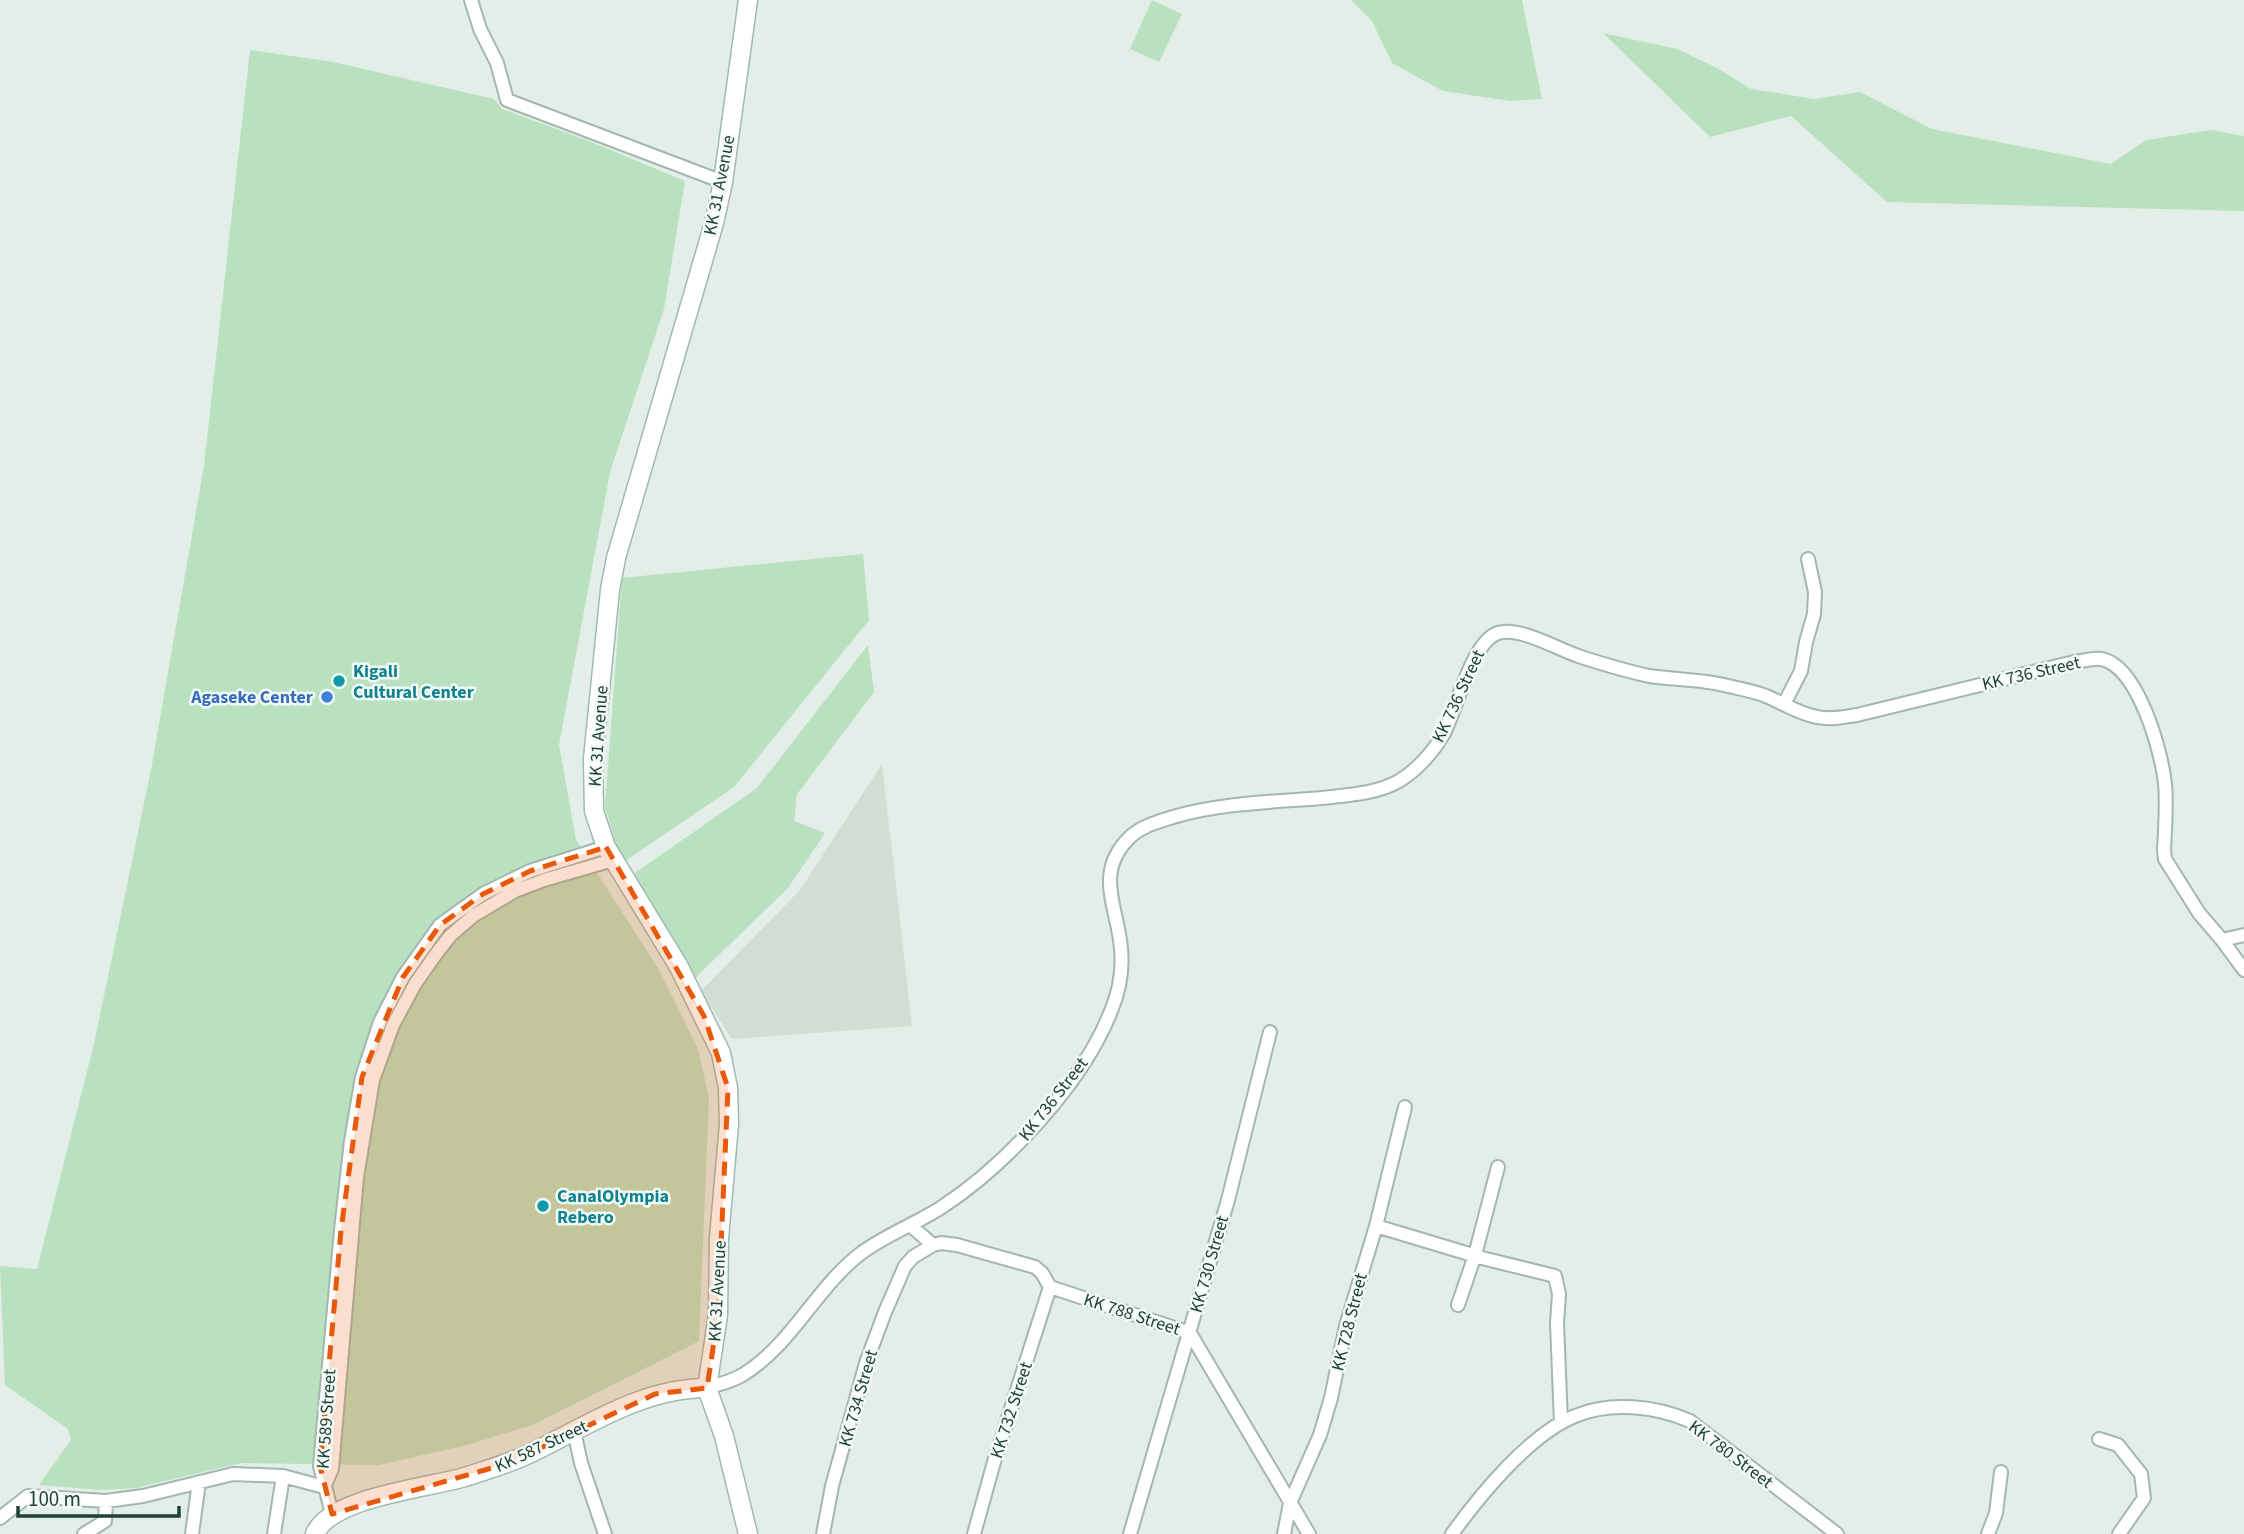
<svg xmlns="http://www.w3.org/2000/svg" width="2244" height="1534" font-family="'Source Sans 3',sans-serif">
<style>
.built{fill:#d0ded6}
.green{fill:#b9e1bf}
.lines{fill:none;stroke-linecap:round;stroke-linejoin:round}
.street-casing{stroke:#a4b7ae;stroke-width:16}
.secondary-casing{stroke:#9fbaae;stroke-width:21}
.street{stroke:#fff;stroke-width:12}
.secondary{stroke:#fff;stroke-width:18}
.marked{fill:#e8590c;fill-opacity:0.2;stroke:#e8590c;stroke-width:5;stroke-dasharray:14 9;stroke-linejoin:round}
.culture-dot{fill:#0f9aa8;stroke:#f3faf5;stroke-width:2.5}
.shop-dot{fill:#3f7fe0;stroke:#f3faf5;stroke-width:2.5}
.labels{text-anchor:middle;stroke-width:5;stroke-linejoin:round;paint-order:stroke}
.street-label{font-size:18px;fill:#204134;stroke:#f3faf5}
.culture-label{font-size:18px;font-weight:bold;fill:#0d838f;stroke:#f3faf5;text-anchor:start}
.shop-label{font-size:18px;font-weight:bold;fill:#366cbe;stroke:#f3faf5;text-anchor:end}
</style>
<rect width="100%" height="100%" fill="#e2eee7"/>
<path class="built" d="M882,764l30,262 -180,13 -31,-48 99,-101z"/>
<path class="green" d="M1152,0l30,14 -23,48 -29,-13z
M1351,0h171l20,99 -32,2 -67,-10 -51,-28 -20,-42z
M1603,33l74,16 40,19 34,21 63,10 46,-7 72,37 179,35 35,-24 65,-10 33,6v75l-357,-9 -96,-86 -81,21z
M250,50l83,12 161,37 8,10 87,32 96,40 -21,128 -54,163 -51,273 17,95 82,128 40,81 11,49 -10,243 -167,84 -65,20 -88,20 -138,-2 -105,25 -35,2 -62,-5 32,-45 -3,-11 -63,-44 -5,-119 37,3 57,-225 57,-274 53,-304z
M863,554l6,66 -135,167 -112,76 -17,-56 17,-229z
M868,645l6,47 -77,102 -3,27 31,12 -37,55 -92,89 -64,-102 125,-87z"/>
<g class="lines">
<g class="street-casing">
<path id="street" d="M471,0l9,29 17,34 10,37 216,82
M1784,704l17,-33 5,-29 8,-28 1,-22 -7,-33
M2222,940l22,30
M910,1225l23,20
M1376,1226l110,33 69,17 4,18 -2,29 4,100
M1458,1305l17,-50 23,-88
M707,1388c12,-4 27,-7 37,-14 48,-30 72,-86 116,-120 25,-19 56,-30 82,-47 64,-42 141,-124 169,-196 8,-19 12,-41 10,-62 -3,-42 -28,-76 9,-112 12,-11 27,-15 43,-20 47,-14 100,-15 149,-19 26,-3 54,-4 77,-17 17,-10 34,-29 44,-46 13,-24 29,-94 55,-102 22,-7 61,17 83,24 22,7 45,14 68,19 27,4 53,3 79,10 13,3 26,5 38,10 17,7 33,18 51,21 14,3 27,0 40,-2l217,-53c9,-1 19,-4 27,-3 37,6 61,94 64,125 2,22 0,44 -1,66l1,9 34,54 23,27 22,-5
M574,1431l7,32 24,71
M2099,1439l19,6 23,29 3,24 -25,36
M324,1487l8,-18 25,-292 16,-97 20,-55 22,-41 21,-30 14,-18 23,-20 42,-25 29,-11 69,-20
M332,1514l-12,-48 21,-236 10,-89 11,-64 18,-55 23,-45 37,-52 43,-31 47,-23 76,-24
M0,1518l28,-22 78,5 37,-5 90,-22 50,2 41,11
M84,1534l21,-13 1,-20
M192,1534l7,-52
M274,1534l9,-58
M823,1534l9,-48 34,-123 19,-51 20,-46 8,-9 20,-12 8,-2 16,2 78,22 7,6 8,14 140,46 119,201
M974,1534l20,-72 56,-175
M1130,1534l98,-334 42,-168
M1284,1534l6,-31 30,-68 11,-37 15,-72 30,-100 29,-119
M1452,1534c28,-39 78,-100 123,-118 35,-15 81,-10 115,5l147,113
M1988,1534l8,-21 5,-41"/>
</g>
<g class="secondary-casing">
<path id="secondary" d="M748,0l-25,182 -9,41 -98,335 -6,32 -17,169 1,52 12,36 73,120 42,86 7,35 1,36 -10,114 -1,77 -11,73 17,48 24,98
M315,1534c15,-37 113,-46 150,-57 24,-8 47,-14 70,-26 55,-27 109,-63 172,-63"/>
</g>
<use href="#street" class="street"/>
<use href="#secondary" class="secondary"/>
</g>
<path class="marked" d="M606,847l98,169 24,72 -10,227 -11,73 -52,6 -146,69 -177,51 -12,-48 21,-236 21,-153 41,-100 37,-52 43,-31 47,-23z"/>
<g class="culture-dot">
<circle cx="339" cy="681" r="7"/>
<circle cx="543" cy="1206" r="7"/>
</g>
<circle class="shop-dot" cx="327" cy="697" r="7"/>
<g class="labels">
<g class="street-label">
<text transform="translate(719 185) rotate(-79)" y="6">KK 31 Avenue</text>
<text transform="translate(2031 673) rotate(-13)" y="6">KK 736 Street</text>
<text transform="translate(1458 696) rotate(-65)" y="6">KK 736 Street</text>
<text transform="translate(598 736) rotate(-86)" y="6">KK 31 Avenue</text>
<text transform="translate(1053 1099) rotate(-52)" y="6">KK 736 Street</text>
<text transform="translate(1209 1264) rotate(-74)" y="6">KK 730 Street</text>
<text transform="translate(717 1291) rotate(-87)" y="6">KK 31 Avenue</text>
<text transform="translate(1132 1314) rotate(18)" y="6">KK 788 Street</text>
<text transform="translate(1349 1322) rotate(-76)" y="6">KK 728 Street</text>
<text transform="translate(858 1398) rotate(-74)" y="6">KK 734 Street</text>
<text transform="translate(1011 1410) rotate(-72)" y="6">KK 732 Street</text>
<text transform="translate(326 1419) rotate(-86)" y="6">KK 589 Street</text>
<text transform="translate(541 1446) rotate(-25)" y="6">KK 587 Street</text>
<text transform="translate(1731 1454) rotate(37)" y="6">KK 780 Street</text>
</g>
<g class="culture-label">
<text x="353" y="677">Kigali<tspan x="353" dy="21">Cultural Center</tspan></text>
<text x="557" y="1202">CanalOlympia<tspan x="557" dy="21">Rebero</tspan></text>
</g>
<g class="shop-label">
<text x="313" y="703">Agaseke Center</text>
</g>
</g>
<path d="M18 1506v10h161v-10" fill="none" stroke="#204134" stroke-width="3.5"/>
<text x="28" y="1506" font-size="21" fill="#204134" stroke="#f3faf5" stroke-width="5" paint-order="stroke">100 m</text>
</svg>
